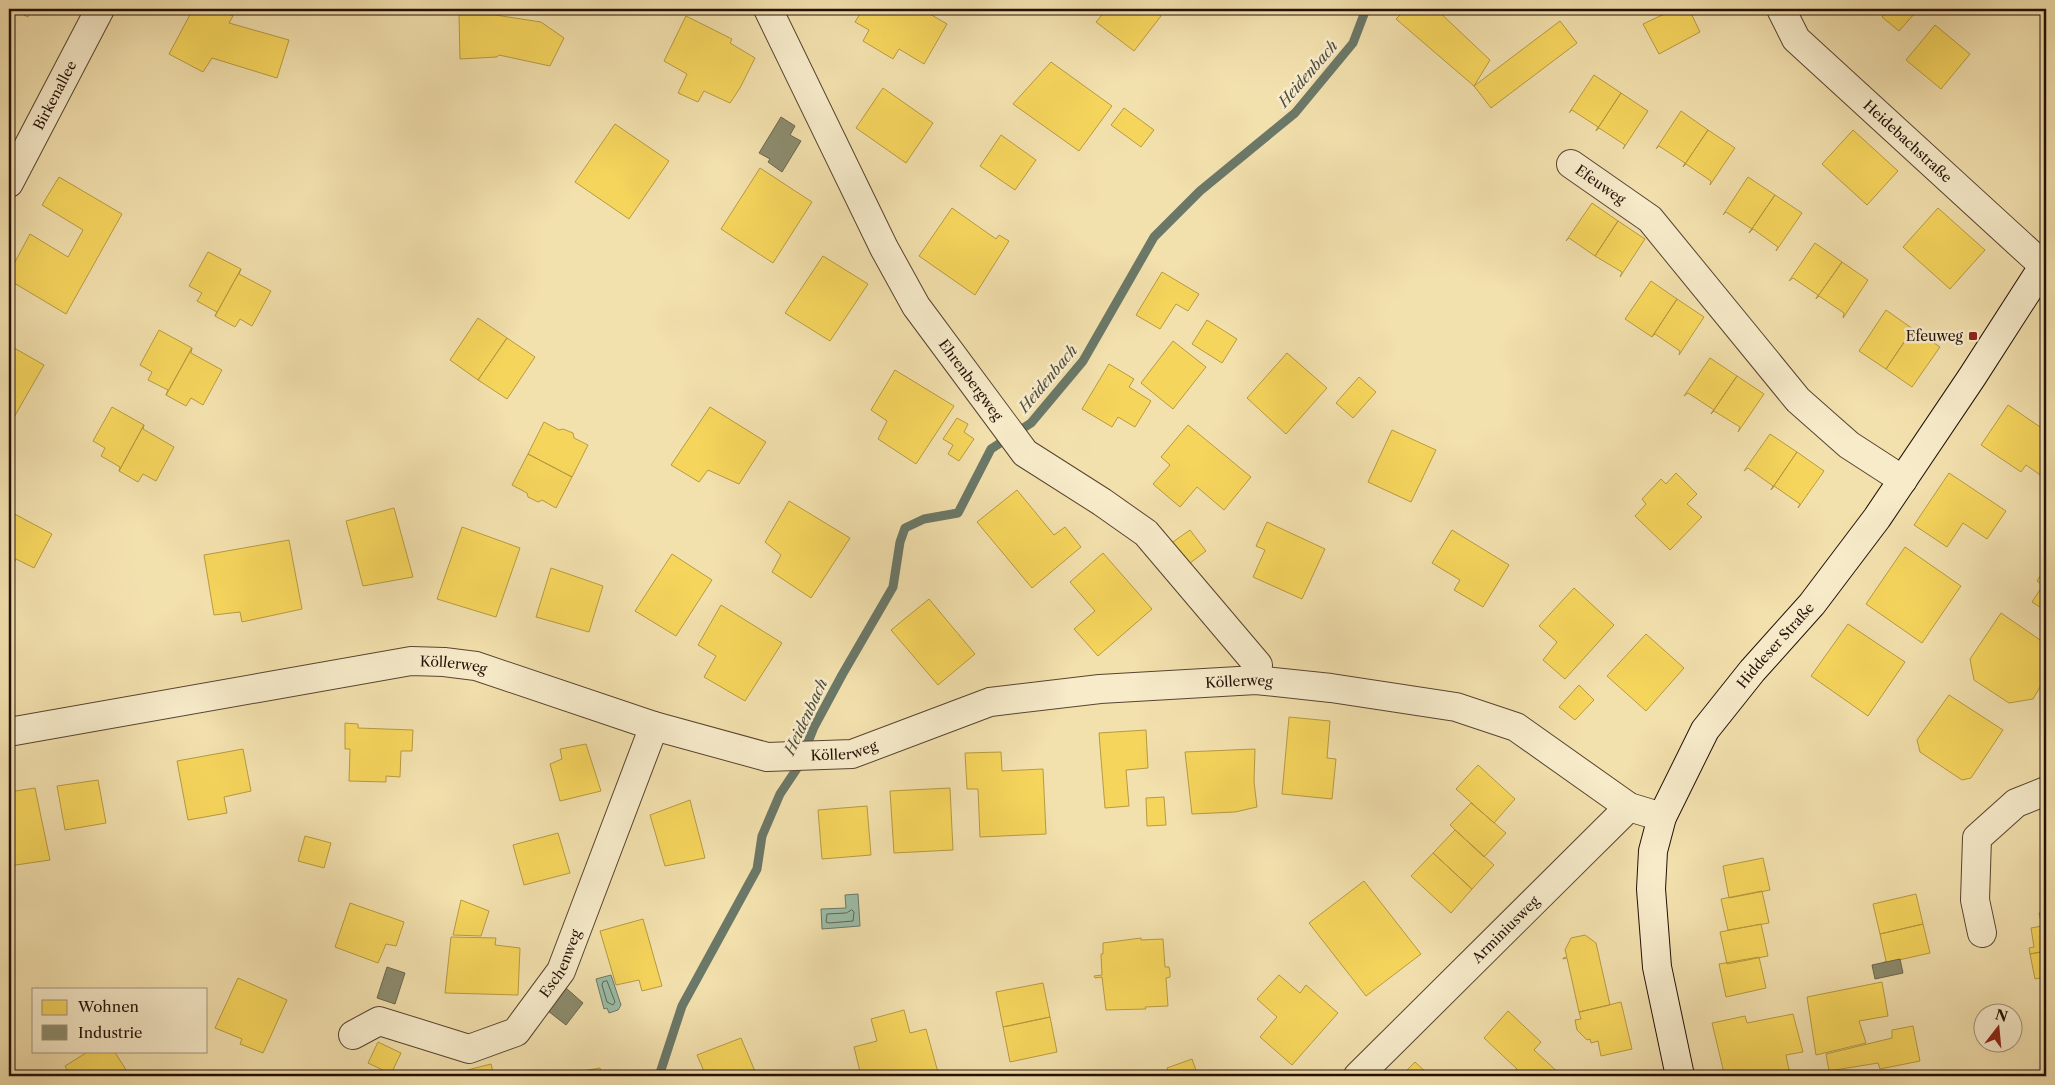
<svg xmlns="http://www.w3.org/2000/svg" width="2055" height="1085" font-family="'Libre Caslon Text',serif">
<style>
.water{fill:#9bbda8;stroke:#6b7868}
.homes{fill:#f6d55c;stroke:#b79a42}
.industry{fill:#8c8c6e;stroke:#6d674f}
.lines{fill:none;stroke-linecap:round;stroke-linejoin:round}
.shore{stroke:#606658;stroke-width:1}
.stream{stroke:#6b7868;stroke-width:9}
.minor-casing{stroke:#584430;stroke-width:30}
.secondary-casing{stroke:#241007;stroke-width:30}
.minor{stroke:#f7ebca;stroke-width:28}
.secondary{stroke:#f7ebca;stroke-width:28}
.poi-dot{fill:#8f2418;stroke:#f7ebca;stroke-width:2}
.labels{text-anchor:middle;stroke-width:5;stroke-linejoin:round;paint-order:stroke}
.street-label{font-size:14px;fill:#241007;stroke:#f7ebca}
.poi-label{font-size:14px;fill:#241007;stroke:#f7ebca;text-anchor:end}
.water-label{font-size:15px;font-style:italic;fill:#4e4d3f;stroke:#f7ebca}
</style>
<rect width="100%" height="100%" fill="#f2e0ad"/>
<filter id="stains"><feTurbulence type="fractalNoise" baseFrequency=".004" numOctaves="4"/><feColorMatrix values="0 0 0 0 .2 0 0 0 0 .09 0 0 0 0 .02 0 0 0 .5 -.17"/></filter>
<radialGradient id="worn" r=".72"><stop offset=".6" stop-color="#630" stop-opacity="0"/><stop offset="1" stop-color="#630" stop-opacity=".3"/></radialGradient>
<path class="water" d="M858,894l2,32 -38,3 -1,-20 25,-1 -1,-13z
M611,975l10,30 -3,5 -9,3 -2,-5 -3,1 -8,-30z"/>
<path class="homes" d="M11,9h21l-4,8z
M193,9h26l14,7 -4,7 60,17 -12,38 -65,-20 -9,14 -34,-18z
M863,9h61l-1,1 24,14 -23,40 -25,-15 -6,10 -30,-18 6,-11 -14,-8z
M1107,9h44l10,7 -27,35 -38,-29z
M1406,9h30l54,51 -16,26 -78,-67z
M1675,9h14l11,23 -41,22 -16,-30z
M1889,9h23l4,3 -17,19 -17,-14z
M459,15h36l46,7 23,16 -14,28 -51,-11 -2,2 -37,2z
M686,16l46,23 -2,4 25,15 -15,30 -10,15 -26,-12 -6,11 -20,-9 9,-19 -23,-13z
M1560,21l17,22 -86,65 -17,-22z
M1935,25l35,29 -29,35 -35,-29z
M1051,62l61,44 -33,45 -66,-47z
M1594,75l27,18 -25,38 2,-4 -26,-17 -3,3z
M883,88l50,35 -27,40 -50,-35z
M1621,93l27,18 -25,38 2,-4 -26,-17 -3,3z
M1124,108l30,22 -13,17 -30,-22z
M1681,111l27,19 -25,37 2,-4 -26,-17 -3,3z
M615,124l54,37 -40,58 -54,-37z
M1708,130l27,18 -25,37 1,-4 -25,-17 -3,3z
M1853,130l45,41 -31,34 -45,-41z
M1001,135l35,25 -21,30 -35,-24z
M760,168l52,34 -39,61 -52,-34z
M59,177l63,37 -56,100 -57,-34v-7l21,-39 38,23 15,-27 -41,-25z
M1748,177l27,18 -26,38 3,-4 -26,-17 -3,3z
M1775,195l27,18 -26,38 2,-4 -25,-18 -4,4z
M1592,203l26,18 -23,35 -26,-18 -3,3z
M952,208l44,31 3,-4 10,6 -34,54 -56,-39z
M1938,208l47,42 -35,39 -47,-42z
M1618,221l27,18 -25,38 2,-5 -27,-16z
M1815,243l27,19 -26,37 2,-4 -25,-17 -4,3z
M208,252l33,17 -26,47 2,-4 -20,-11 5,-8 -13,-7z
M823,256l45,28 -38,57 -45,-28z
M1842,262l26,18 -25,38 1,-5 -25,-17 -3,3z
M241,269l-2,5 32,17 -19,35 -12,-7 -5,8 -20,-11z
M1162,272l37,22 -11,17 -12,-7 -16,25 -24,-14z
M1651,281l26,18 -25,38 -27,-18z
M1677,299l27,18 -25,38 1,-4 -25,-17 -3,3z
M1886,310l27,19 -27,40 -27,-18z
M478,318l29,20 -29,42 -28,-20z
M1207,320l30,19 -15,24 -30,-19z
M1913,329l27,18 -28,40 -26,-18z
M159,330l33,18 -26,47 2,-5 -20,-10 4,-8 -12,-7z
M507,338l28,19 -28,42 -29,-19z
M1173,341l33,26 -33,42 -32,-26z
M9,345l35,20 -31,54 -4,-3z
M192,348l-1,5 31,17 -19,35 -12,-7 -5,8 -20,-11z
M1287,353l40,35 -41,46 -39,-36z
M1710,358l27,18 -26,38 3,-4 -26,-17 -4,3z
M1109,364l25,15 -5,8 22,14 -16,26 -17,-10 -6,10 -30,-18z
M895,370l59,36 -38,58 -38,-25 9,-18 -16,-11z
M1737,376l27,18 -26,38 2,-5 -26,-16 -3,3z
M1359,377l17,15 -23,26 -17,-15z
M2008,405l38,26v48l-20,-14 -5,7 -40,-27z
M112,407l32,18 -25,46 1,-4 -19,-11 4,-8 -12,-7z
M710,407l56,35 -27,42 -31,-14 -9,12 -28,-17z
M957,418l11,6 -4,8 10,7 -15,22 -11,-7 5,-9 -10,-6z
M544,422l15,8 4,-1 10,4 1,5 14,7 -16,32 -44,-23z
M144,425l-1,4 31,18 -18,34 -13,-7 -5,8 -19,-11z
M1188,425l63,52 -27,33 -27,-23 -17,20 -27,-23 17,-19 -9,-8z
M1392,430l44,20 -25,52 -43,-20z
M1770,434l27,18 -26,38 2,-4 -25,-18 -4,3z
M1797,452l27,19 -26,37 2,-4 -26,-18 -3,4z
M528,454l44,23 -16,31 -14,-8 -4,2 -10,-5 -1,-4 -15,-8z
M1676,473l21,21 -10,10 15,13 -32,33 -35,-34 11,-12 -4,-5 19,-20 5,5z
M1949,473l57,38 -19,28 -24,-16 -16,24 -33,-22z
M1017,490l37,45 11,-8 16,20 -49,41 -55,-66z
M789,501l61,37 -39,60 -39,-26 9,-17 -16,-13z
M394,508l19,69 -50,9 -17,-65z
M9,511l43,23 -18,34 -18,-9 -7,14z
M1267,522l58,27 -23,50 -49,-22 12,-27 -9,-4z
M462,527l58,21 -24,69 -59,-18z
M1190,530l16,21 -20,15 -16,-22z
M1452,530l57,35 -26,42 -29,-17 6,-10 -28,-17z
M289,540l13,69 -60,13 -2,-10 -26,3 -10,-60z
M1905,547l56,39 -39,57 -56,-39z
M1103,553l49,56 -54,47 -24,-27 21,-18 -25,-29z
M672,554l40,26 -36,56 -41,-25z
M2046,566v45l-14,-9 11,-17 -6,-4z
M551,568l52,18 -14,46 -53,-15z
M1574,588l40,37 -49,54 -22,-19 14,-18 -18,-16z
M929,599l46,55 -37,31 -47,-55z
M721,605l61,38 -37,58 -41,-24 12,-21 -18,-11z
M2001,613l45,31v33l-13,22 -24,4 -35,-23 -4,-21z
M1848,624l57,38 -37,54 -57,-40z
M1646,634l38,34 -38,43 -39,-35z
M1579,685l15,15 -19,20 -16,-13z
M1949,695l54,35 -32,48 -9,2 -42,-28 -3,-12z
M1289,717l41,4 -3,37 9,1 -4,40 -50,-5z
M345,723l13,1v4l55,2 -1,21h-11l-1,26 -14,-1v6l-37,-1 1,-32h-5z
M1146,730l2,38 -22,2 3,36 -24,2 -6,-75z
M586,744l15,47 -41,10 -10,-37 12,-5 -2,-10z
M243,749l8,42 -27,6 3,16 -39,7 -11,-59z
M1255,749l-1,33 3,25 -22,5 -43,2 -7,-62z
M1001,752l1,19 41,-2 3,65 -66,3 -2,-48h-11l-2,-36z
M1478,765l37,34 -21,24 -38,-34z
M98,780l8,43 -41,7 -8,-44z
M35,788l15,72 -41,6v-74z
M950,788l3,62 -59,3 -4,-62z
M1164,797l2,28 -19,1 -1,-28z
M690,800l15,58 -40,8 -15,-51z
M1471,803l35,30 -22,24 -34,-32z
M867,806l4,49 -49,4 -4,-49z
M1455,830l39,35 -22,24 -39,-36z
M558,833l12,40 -46,12 -11,-40z
M305,836l26,7 -7,25 -26,-7z
M1433,853l39,36 -21,24 -40,-37z
M1763,858l7,32 -41,8 -6,-32z
M1364,881l57,73 -55,42 -57,-73z
M1762,891l7,32 -41,7 -7,-31z
M1916,894l7,30 -43,10 -7,-30z
M461,900l28,11 -8,25 -28,-1z
M350,903l54,19 -8,24 -10,-2 -8,19 -43,-16z
M2046,911v40l-16,3 -1,-6 5,-1 -3,-19 11,-2 -3,-13z
M643,919l19,67 -20,5 -3,-11 -23,5 -16,-54z
M1761,924l7,32 -41,8 -7,-32z
M1923,924l7,29 -49,11 5,-3 -6,-27z
M1585,935l11,8 14,62 -31,7 -12,-54 -4,1v-1l4,-1 -2,-7 6,-12z
M451,937l45,1 -1,7 25,3 -2,47 -73,-2z
M1141,938v2l22,-1 2,28h4l1,5v5l-4,1 2,28 -23,1 1,2 -40,1 -4,-33 -7,1 -1,-2 8,-1 -1,-21h2v-11z
M2046,951v26l-11,2 -5,-25z
M1759,957l7,31 -40,9 -7,-33z
M1279,975l21,18 6,-8 32,28 -46,52 -32,-28 17,-20 -20,-18z
M238,978l49,22 -24,53 -23,-9 2,-5 -27,-11z
M1882,982l6,34 -29,5 7,22 -50,12 -9,-58z
M1043,983l7,34 -47,10 -7,-35z
M1621,1002l11,47 -31,7 -3,-15 -7,2 -1,-4 -3,1 -10,-10 -2,-10 6,-1 -2,-7z
M904,1010l6,23 16,-4 13,47h-78l-7,-29 23,-6 -6,-22z
M1508,1011l33,31 -7,8 28,26h-52l7,-7 -33,-31z
M1793,1014l10,38 -17,3 3,15 -35,6h-15l-2,-6 -13,3 -12,-50 33,-7 2,7z
M1050,1017l7,35 -47,10 -7,-35z
M1913,1026l7,35 -40,8 -2,-6 -49,8 -3,-17 66,-16v-8z
M741,1038l16,38h-51l-9,-21z
M378,1042l23,11 -10,21 -23,-11z
M89,1051h25l16,25h-60l-5,-10z
M1192,1059l6,17h-28l-3,-8z
M1415,1062l15,14h-29z
M491,1064l3,12h-45l-1,-1z
M600,1068l2,8h-50z"/>
<path class="industry" d="M781,117l14,9 -5,9 11,6 -19,31 -14,-10 2,-3 -11,-6z
M1900,959l3,14 -28,6 -3,-14z
M387,967l18,6 -10,31 -18,-6z
M566,988l17,15 -17,22 -18,-14z"/>
<g class="lines">
<path class="shore" d="M852,910l2,2 -1,9 -24,2 -3,-1 1,-8 19,-1z
M607,981l8,21 -2,3 -6,-3 -5,-17 1,-3z"/>
<path class="stream" d="M659,1076l23,-70 75,-137 5,-33 18,-42 18,-27 16,-40 28,-52 51,-88 7,-45 5,-14 19,-9 34,-6 33,-64 40,-26 52,-62 71,-124 46,-46 95,-78 58,-70 13,-34"/>
<g class="minor-casing">
<g id="minor">
<path id="s1" d="M768,9l116,239 32,58 109,147 77,49 44,31 112,132 -2,15"/>
<path id="s2" d="M1781,9l15,30 250,229"/>
<path id="s3" d="M1571,164l79,55 148,181 51,45 54,35"/>
<path id="s4" d="M9,183l91,-174"/>
<path id="s5" d="M9,732l402,-71 33,1 32,4 178,60 113,31 85,-3 138,-52 110,-13 156,-9 75,8 125,19 60,20 113,80 33,10"/>
<path d="M1982,933l-7,-33 2,-62 39,-35 30,-12"/>
<path id="s6" d="M353,1035l26,-14 90,28 47,-17 45,-61 93,-245"/>
<path id="s7" d="M1358,1076l271,-269"/>
</g>
</g>
<g class="secondary-casing">
<g id="secondary">
<path id="s8" d="M1680,1076l-23,-109 -6,-78 2,-38 9,-34 43,-87 47,-59 60,-67 65,-86 95,-141 74,-115"/>
</g>
</g>
<use href="#minor" class="minor"/>
<use href="#secondary" class="secondary"/>
</g>
<rect class="poi-dot" x="1968" y="331" width="10" height="10" rx="2.5"/>
<g class="labels">
<g class="street-label">
<text dy="5" stroke="none"><textPath href="#s4" startOffset="99">Birkenallee</textPath></text>
<text dy="5" stroke="none"><textPath href="#s2" startOffset="185">Heidebachstraße</textPath></text>
<text dy="5" stroke="none"><textPath href="#s3" startOffset="36">Efeuweg</textPath></text>
<text dy="5" stroke="none"><textPath href="#s1" startOffset="424">Ehrenbergweg</textPath></text>
<text dy="5" stroke="none"><textPath href="#s8" startOffset="470">Hiddeser Straße</textPath></text>
<text dy="5" stroke="none"><textPath href="#s5" startOffset="451">Köllerweg</textPath></text>
<text dy="5" stroke="none"><textPath href="#s5" startOffset="1261">Köllerweg</textPath></text>
<text dy="5" stroke="none"><textPath href="#s5" startOffset="856">Köllerweg</textPath></text>
<text dy="5" stroke="none"><textPath href="#s7" startOffset="208">Arminiusweg</textPath></text>
<text dy="5" stroke="none"><textPath href="#s6" startOffset="256">Eschenweg</textPath></text>
</g>
<g class="poi-label">
<text x="1963" y="341">Efeuweg</text>
</g>
<g class="water-label">
<text transform="translate(1308 74) rotate(-49)" y="5">Heidenbach</text>
<text transform="translate(1048 379) rotate(-50)" y="5">Heidenbach</text>
<text transform="translate(806 717) rotate(-65)" y="5">Heidenbach</text>
</g>
</g>
<rect width="2055" height="1085" fill="none" stroke="#f2e0ad" stroke-width="30"/>
<rect x="10" y="10" width="2035" height="1065" fill="none" stroke="#241007" stroke-width="2.5"/>
<rect x="15" y="15" width="2025" height="1055" fill="none" stroke="#241007"/>
<rect x="32" y="988" width="175" height="65" fill="#f7ebca" stroke="#a3937c"/>
<rect x="42" y="1000" width="25" height="15" fill="#f6d55c" stroke="#a3937c"/>
<text x="78" y="1012" font-size="15" fill="#241007">Wohnen</text>
<rect x="42" y="1025" width="25" height="15" fill="#8c8c6e" stroke="#a3937c"/>
<text x="78" y="1038" font-size="15" fill="#241007">Industrie</text>
<g transform="translate(1998 1028) rotate(16)"><circle r="24" fill="#f7ebca" stroke="#a3937c"/>
<path d="M0-4L9 19L0 12L-9 19Z" fill="#8f2418"/>
<text y="-8" font-size="14" font-weight="bold" text-anchor="middle" fill="#241007">N</text>
</g>
<rect width="100%" height="100%" filter="url(#stains)"/>
<rect width="100%" height="100%" fill="url(#worn)"/>
</svg>
